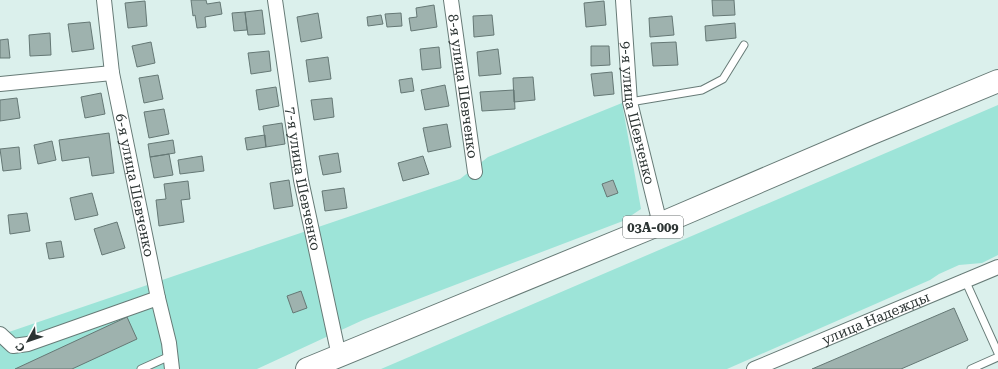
<svg xmlns="http://www.w3.org/2000/svg" width="998" height="369" font-family="'Roboto Serif',serif">
<style>
.grass{fill:#9de4d8}
.building{fill:#9eb2ae;stroke:#657875}
.lines{fill:none;stroke-linecap:round;stroke-linejoin:round}
.lane-casing{stroke:#677b77;stroke-width:9}
.street-casing{stroke:#677b77;stroke-width:16}
.primary-casing{stroke:#677b77;stroke-width:24}
.lane{stroke:#fff;stroke-width:7}
.street{stroke:#fff;stroke-width:14}
.primary{stroke:#fff;stroke-width:22}
.labels{text-anchor:middle;stroke-width:3;stroke-linejoin:round;paint-order:stroke}
.shield{fill:#fff;stroke:#6b7170;stroke-width:1}
.shield-label{font-size:13px;font-weight:bold;fill:#2c3433}
.street-label{font-size:14px;fill:#2c3433;stroke:#fff}
</style>
<rect width="100%" height="100%" fill="#dbf0ec"/>
<path class="grass" d="M622,103l19,106 -18,12 -260,99 -106,49h-257v-34l460,-156 28,-22z
M998,105v150l-16,8 -23,2 -20,9 -9,6 -203,89h-346z"/>
<path class="building" d="M191,0h15l1,4 13,-2 2,12 -17,3 1,10 -9,1 -2,-13 -2,1z
M712,0h22l1,15 -22,1z
M145,1l2,25 -19,2 -3,-25z
M604,1l2,24 -20,2 -2,-24z
M434,5l3,22 -26,4 -2,-13 8,-1 -1,-9z
M262,10l3,24 -17,1 -3,-23z
M245,12l2,18 -13,1 -2,-18z
M318,13l4,25 -21,4 -4,-25z
M401,13l1,13 -15,1 -2,-13z
M381,15l2,9 -15,2 -1,-9z
M492,15l2,20 -20,2 -1,-21z
M672,16l2,19 -24,2 -1,-19z
M90,22l4,27 -22,3 -4,-28z
M735,23l1,15 -30,3 -1,-15z
M50,33l1,22 -21,1 -1,-21z
M8,39l2,19h-10v-18z
M151,42l4,21 -18,4 -5,-21z
M676,42l2,23 -25,1 -2,-23z
M591,46h18l1,19 -19,1z
M439,47l2,21 -19,2 -2,-21z
M498,49l3,25 -22,2 -2,-24z
M269,51l2,20 -20,3 -3,-21z
M328,57l3,22 -22,3 -3,-22z
M612,72l2,22 -20,2 -3,-22z
M158,75l5,24 -19,4 -5,-25z
M533,77l2,23 -21,2 -1,-24z
M412,78l2,13 -13,2 -2,-13z
M445,85l4,21 -24,4 -4,-20z
M276,87l3,19 -20,4 -3,-20z
M514,90l1,19 -33,2 -2,-19z
M101,93l4,21 -20,4 -4,-21z
M17,98l3,20 -20,3v-21z
M332,98l2,19 -20,3 -3,-20z
M164,109l5,25 -20,4 -5,-26z
M282,123l3,21 -19,3 -3,-21z
M447,124l4,23 -23,5 -5,-24z
M109,133l5,40 -22,3 -3,-19 -27,4 -3,-21z
M265,135l1,12 -19,3 -2,-12z
M173,140l2,13 -25,4 -2,-13z
M52,141l4,19 -18,4 -4,-19z
M19,147l2,22 -18,2 -3,-22z
M338,153l3,19 -18,3 -4,-19z
M169,154l4,21 -19,3 -4,-21z
M202,156l2,15 -24,3 -2,-14z
M423,156l6,18 -26,7 -5,-18z
M289,180l4,26 -19,3 -4,-26z
M613,180l5,13 -11,4 -5,-13z
M188,181l2,18 -9,1 3,22 -25,4 -3,-26 10,-1 -2,-15z
M344,188l3,20 -22,3 -3,-20z
M92,193l6,22 -23,5 -5,-22z
M27,213l3,18 -20,3 -2,-19z
M117,222l8,26 -23,7 -8,-26z
M61,241l3,16 -15,2 -3,-16z
M301,291l6,17 -14,5 -6,-17z
M954,308l14,32 -67,29h-89z
M127,317l10,22 -65,30h-57z"/>
<g class="lines">
<g class="lane-casing">
<path id="lane" d="M630,102l72,-12 21,-11 21,-34
M965,280l33,73
M141,369l29,-13
M971,369l27,-12"/>
</g>
<g class="street-casing">
<g id="street">
<path id="s1" d="M104,0l8,73 46,225 11,45 3,26"/>
<path id="s2" d="M275,0l26,180 38,176"/>
<path id="s3" d="M451,0l24,172"/>
<path id="s4" d="M623,0l7,102 30,122"/>
<path d="M0,84l112,-11"/>
<path d="M0,334l13,12 15,-2 130,-46"/>
<path id="s5" d="M754,369l244,-102"/>
</g>
</g>
<g class="primary-casing">
<path id="primary" d="M307,369l353,-145 210,-90 128,-53"/>
</g>
<use href="#lane" class="lane"/>
<use href="#street" class="street"/>
<use href="#primary" class="primary"/>
</g>
<g class="labels">
<rect class="shield" x="623" y="216" width="60" height="22" rx="3"/>
<g class="shield-label">
<text x="653" y="232">03А-009</text>
</g>
<g class="street-label">
<text dy="5" stroke="none"><textPath href="#s3" startOffset="87">8-я улица Шевченко</textPath></text>
<text dy="5" stroke="none"><textPath href="#s4" startOffset="114">9-я улица Шевченко</textPath></text>
<text dy="5" stroke="none"><textPath href="#s2" startOffset="181">7-я улица Шевченко</textPath></text>
<text dy="5" stroke="none"><textPath href="#s1" startOffset="188">6-я улица Шевченко</textPath></text>
<text dy="5" stroke="none"><textPath href="#s5" startOffset="132">улица Надежды</textPath></text>
</g>
</g>
<g transform="translate(28 341) rotate(230)" stroke="#ffffff" stroke-width="3" paint-order="stroke">
<path d="M0-3L7 15L0 10L-7 15Z" fill="#2c3433"/>
<text y="-6" font-size="11" font-weight="bold" text-anchor="middle" fill="#2c3433">С</text>
</g>
</svg>
